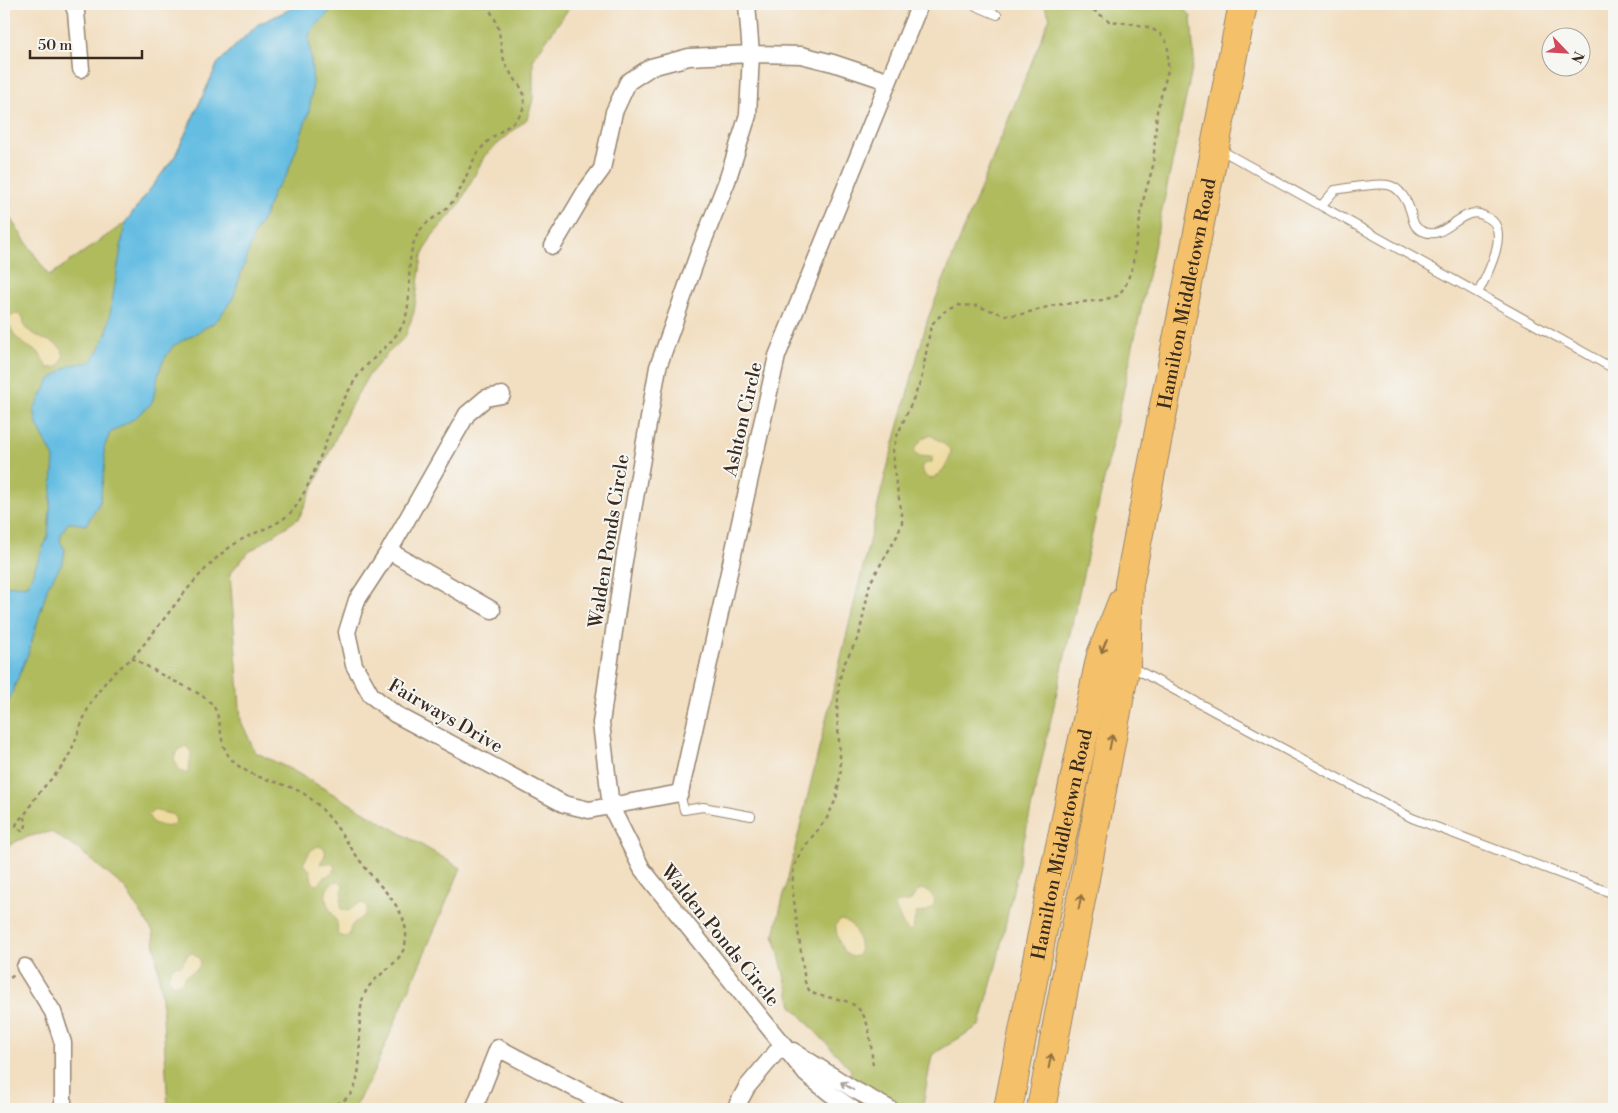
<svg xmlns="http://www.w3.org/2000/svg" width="1618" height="1113" font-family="'Libre Bodoni',serif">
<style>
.green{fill:#afbb5d;stroke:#75723e}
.sand{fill:#eeda9e;stroke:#94825e}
.water{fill:#65bde2;stroke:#507480}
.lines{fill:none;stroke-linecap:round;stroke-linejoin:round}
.lane-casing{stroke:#96846f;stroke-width:10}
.street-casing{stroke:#96846f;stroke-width:19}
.highway-casing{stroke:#96846f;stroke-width:30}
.path{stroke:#96846f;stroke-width:2.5;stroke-dasharray:4 4;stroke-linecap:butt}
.lane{stroke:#fff;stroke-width:8}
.street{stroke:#fff;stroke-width:16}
.highway{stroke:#f4c16a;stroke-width:28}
.oneway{stroke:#8e6e40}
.oneway2{stroke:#a79f9a}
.labels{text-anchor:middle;stroke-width:4;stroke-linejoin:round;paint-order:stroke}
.street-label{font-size:19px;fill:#3b2a1e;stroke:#f6f6f2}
</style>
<rect width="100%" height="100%" fill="#f6f6f2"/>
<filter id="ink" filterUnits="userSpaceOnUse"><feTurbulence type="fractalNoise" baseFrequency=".02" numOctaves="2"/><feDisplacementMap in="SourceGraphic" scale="10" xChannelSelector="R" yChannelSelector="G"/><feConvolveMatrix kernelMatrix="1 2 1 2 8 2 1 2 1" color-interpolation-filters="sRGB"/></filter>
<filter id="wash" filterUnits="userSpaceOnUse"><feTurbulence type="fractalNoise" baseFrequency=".0096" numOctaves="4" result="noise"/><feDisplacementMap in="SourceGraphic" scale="20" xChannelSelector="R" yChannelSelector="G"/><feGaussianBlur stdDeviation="1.12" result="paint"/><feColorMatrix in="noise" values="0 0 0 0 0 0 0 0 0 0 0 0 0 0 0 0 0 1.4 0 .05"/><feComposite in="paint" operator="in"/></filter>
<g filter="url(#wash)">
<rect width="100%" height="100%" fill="#f2dec0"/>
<path class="green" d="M301,4h271l-39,55v41l-6,19 -42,36 -26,50 -27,31 -10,20 -8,56 -9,25 -18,17 -19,22 -19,33 -50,109 -50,34 -19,21 11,148 14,31 37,18 169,98 -90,210 -18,31h-185l-6,-111 -9,-66 -28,-44 -47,-39 -27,-17c-18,3 -34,6 -47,18v-641l45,67 76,-53 50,-67 43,-93 39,-38z
M1043,4h139l9,13 3,43 -78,366 -119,536 -17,63 -48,30 -10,54h-76l5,-39 -59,-64 -18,-71 111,-459 43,-158 122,-301z"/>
<path class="sand" d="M18,314l5,3 2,11c6,4 12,8 18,11 15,4 28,12 15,28l-10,1 -9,-15 -15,-9 -9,-8 -8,-16 4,-5z
M930,435c3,1 18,12 20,14 4,8 -12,33 -22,29 -3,-1 -5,-7 -7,-10l3,-4 8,-2v-5l-14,-1 -4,-6 10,-13z
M185,746l6,5 -1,11 -3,12 -7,-3 -6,-12 3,-8z
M153,810l21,5 2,7c-7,8 -15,3 -23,1l-5,-8z
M318,846l6,2c4,8 -2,10 -4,16l12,-1 3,5 -3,6 -8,3 -5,7 -4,1 -3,-4 -2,-11 -7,-6 8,-14z
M337,881l5,2 1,3 -2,14v9l7,2 12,-8h4l3,4c0,12 -11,11 -16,20 -1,2 -1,6 -2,8l-3,2 -8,-2c-1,-4 0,-8 -1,-12 -1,-5 -6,-10 -8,-15 -5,-10 -5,-23 8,-27z
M921,889c12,1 20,16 6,22 -3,2 -8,1 -11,2l-3,16 -4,2 -6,-6 -8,-19 4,-4h11l6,-9z
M840,920c16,1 21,22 19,35 -15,9 -24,-20 -23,-31z
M193,953l7,6c1,11 -6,12 -15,17l-4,8h-9l-4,-8 4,-9 4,-2 5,1 7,-12z"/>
<path class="water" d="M301,4h36l-26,27 -2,7 4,44 -4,30 -17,49 -6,15 -12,15 -10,26 -9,15 -22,66 -14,20 -7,6 -39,22 -10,15 -4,11 -6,28 -3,5 -15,13 -25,15 -6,15 1,14 -5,40 -14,23 -14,-2h-4l-6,9 -2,9 5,9 -2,12 -15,24 -19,65 -25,61v-126l24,-1 20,-49 6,-78 -17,-33 -3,-16 16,-30 20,-14 21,-3 9,-14 7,-16 18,-109 50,-67 43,-93 39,-38z"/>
</g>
<g filter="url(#ink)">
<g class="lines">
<g class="lane-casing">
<path id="lane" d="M971,4l26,11
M1219,149l395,220
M1321,206l14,-16c13,-2 41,-7 53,-5 12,2 20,17 23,28 2,8 3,15 11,18 19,9 31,-12 48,-17 5,-2 13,1 18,4 24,11 -2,59 -10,75
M1130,666l282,152 202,76
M680,793l4,17 19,-3 48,9"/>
</g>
<g class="street-casing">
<path id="street" d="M73,4l3,8 5,57
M747,4l4,50 -3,61 -21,66 -28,71 -41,115 -34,194 -23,162 10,84 31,62 164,205 25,20 22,15
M553,246l32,-54 17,-23 12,-57 14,-30 23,-15 38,-10 62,-3 50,1 32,8 54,18
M502,395l-16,3 -19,16 -78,137 -32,49 -10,32 7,33 17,30 24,19 169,90 25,6 91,-17 97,-437 143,-352
M389,551l103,59
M25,967l28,45 10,31v66
M793,1051l60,38 37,20
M474,1109l24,-61 116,61
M735,1109l12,-22 36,-43"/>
</g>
<g class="highway-casing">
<g id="highway">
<path id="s1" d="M1008,1109l43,-221 50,-233 21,-53"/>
<path id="s2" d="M1041,1109l85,-445 3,-80 114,-580"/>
</g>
</g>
<path class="path" d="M132,658c10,5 20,11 30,17 14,8 46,19 53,34 9,19 2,35 18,52 19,19 46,19 68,31 29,17 46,53 66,78 14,18 38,38 39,63 2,32 -30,37 -41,60 -4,8 -4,17 -5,26 -2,21 4,61 -11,77 -7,7 -18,10 -27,13
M24,817l3,5 -2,6 -3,3 -6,-5 2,-6c9,-5 11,-14 18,-23 10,-14 24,-25 32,-40 11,-21 15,-45 30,-65 5,-6 10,-14 16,-19 6,-6 14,-11 20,-17 29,-33 53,-72 86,-101 6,-5 14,-11 21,-15 19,-11 42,-15 55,-34 25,-38 34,-87 59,-126 13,-21 39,-35 49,-58 11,-28 -2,-64 15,-90 8,-13 25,-18 34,-31 17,-23 14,-43 40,-64 11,-9 28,-16 31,-32 3,-16 -9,-23 -16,-36 -13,-23 -1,-42 -24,-65
M4,983l10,-8
M873,1065c-3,-22 -1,-54 -25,-63 -12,-5 -26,-4 -38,-10l-5,-10 -13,-96 2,-19 7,-16 26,-33 9,-19 5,-29 -4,-56 2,-32 4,-16 16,-30 11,-53 27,-47 5,-13v-9l-7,-36 -2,-28 4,-14 24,-55 10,-56 13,-13 15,-7 18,1 28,9h8l9,-1 33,-9 47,-5 15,-4 8,-9 7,-19 11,-67 10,-35 4,-55 11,-41v-21l-2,-8 -6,-7 -9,-6 -16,-4 -26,-3 -24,-17"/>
<use href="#lane" class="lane"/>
<use href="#street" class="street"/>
<use href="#highway" class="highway"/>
</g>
<defs><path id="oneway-shaft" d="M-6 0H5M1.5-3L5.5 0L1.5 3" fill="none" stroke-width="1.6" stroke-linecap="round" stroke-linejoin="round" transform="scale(1.25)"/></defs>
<g class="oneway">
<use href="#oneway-shaft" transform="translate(1104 646) rotate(112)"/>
<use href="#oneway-shaft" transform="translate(1111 742) rotate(-79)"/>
<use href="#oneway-shaft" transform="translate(1080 902) rotate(-79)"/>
<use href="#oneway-shaft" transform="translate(1050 1061) rotate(-79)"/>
</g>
<use class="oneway2" href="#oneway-shaft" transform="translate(847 1086) rotate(-148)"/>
</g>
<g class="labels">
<g class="street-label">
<text dy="7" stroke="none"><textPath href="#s2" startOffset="829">Hamilton Middletown Road</textPath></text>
<text transform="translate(742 419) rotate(-77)" y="7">Ashton Circle</text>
<text transform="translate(608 541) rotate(-81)" y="7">Walden Ponds Circle</text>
<text transform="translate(446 715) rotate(30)" y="7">Fairways Drive</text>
<text dy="7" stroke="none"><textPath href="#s1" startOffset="270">Hamilton Middletown Road</textPath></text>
<text transform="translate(721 935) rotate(51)" y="7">Walden Ponds Circle</text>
</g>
</g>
<rect width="1618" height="1113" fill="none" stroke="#f6f6f2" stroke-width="20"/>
<g transform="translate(1566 52) rotate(115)"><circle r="24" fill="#f6f6f2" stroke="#aba49d"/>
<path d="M0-4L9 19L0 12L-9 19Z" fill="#d1495b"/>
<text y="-8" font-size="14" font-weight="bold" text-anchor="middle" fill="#3b2a1e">N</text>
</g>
<path d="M30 50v8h112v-8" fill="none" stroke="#3b2a1e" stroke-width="2.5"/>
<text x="38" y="50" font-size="15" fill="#3b2a1e" stroke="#f6f6f2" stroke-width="4" paint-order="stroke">50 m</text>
</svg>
